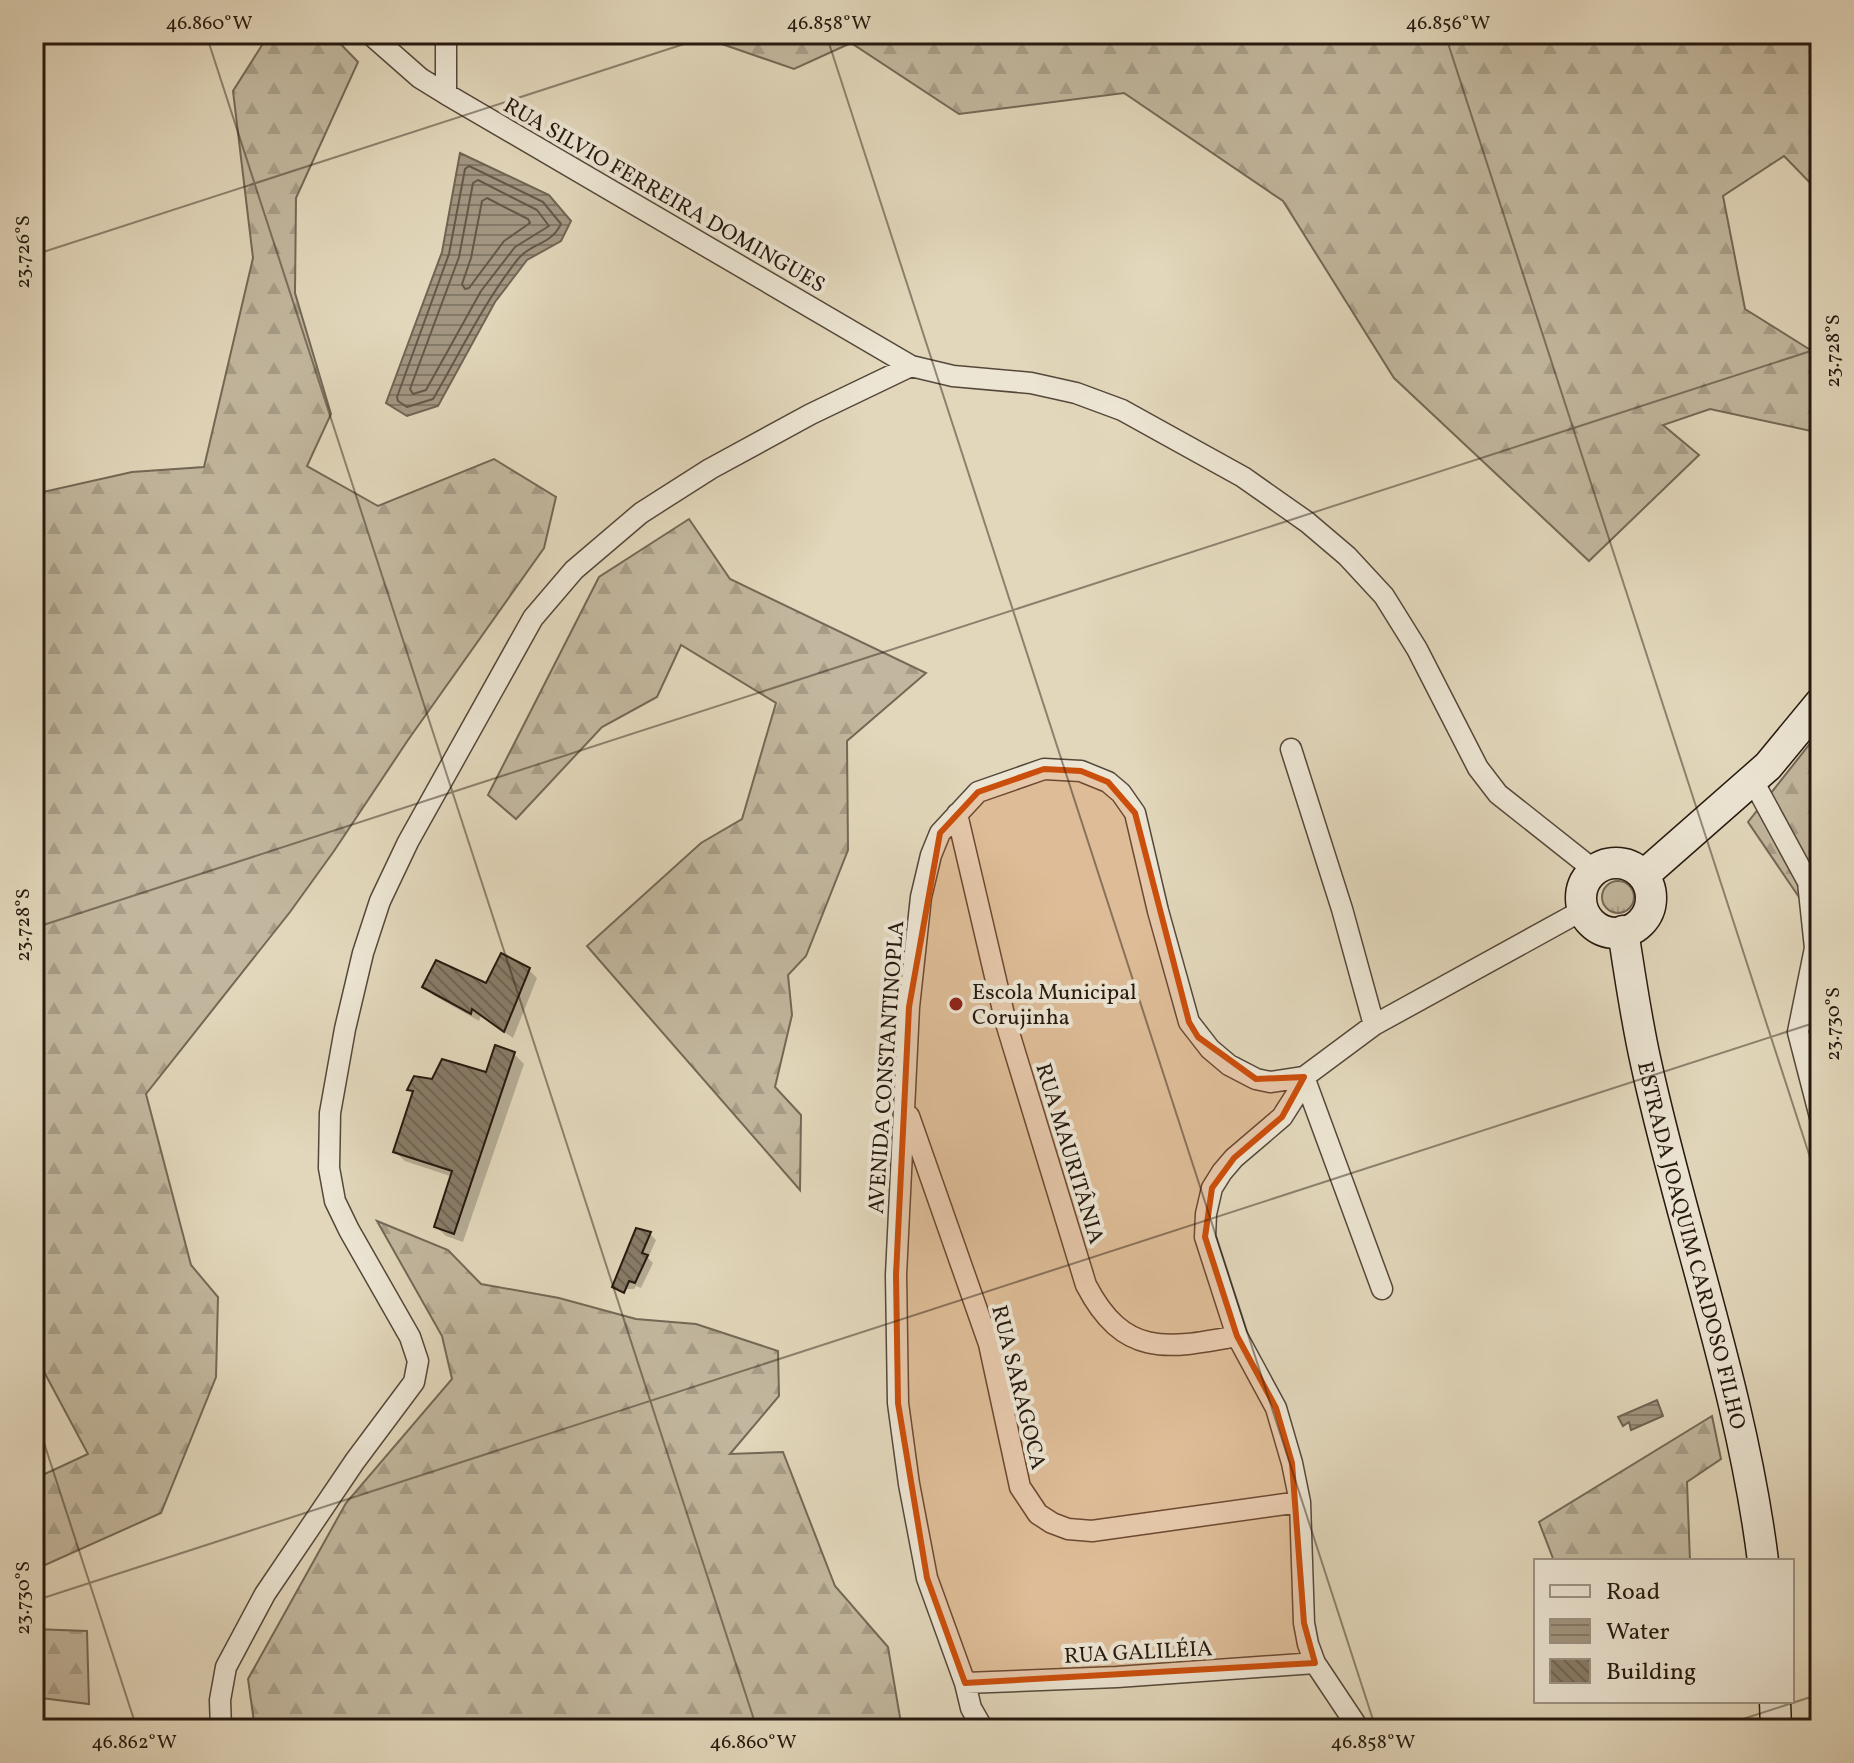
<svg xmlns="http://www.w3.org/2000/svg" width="1854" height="1763" font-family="Vollkorn,serif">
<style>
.forest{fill:url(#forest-firs);stroke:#746856;stroke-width:2}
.park{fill:url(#park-tufts);stroke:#746856;stroke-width:2}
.water{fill:url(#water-rules);stroke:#706453;stroke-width:2}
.shadow{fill:#0003}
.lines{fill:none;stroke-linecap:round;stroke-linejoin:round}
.shore{stroke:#645848;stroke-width:2}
.building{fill:url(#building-back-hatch);stroke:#26190f;stroke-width:2}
.street-casing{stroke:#55483a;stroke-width:23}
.secondary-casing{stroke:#26190f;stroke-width:33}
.street{stroke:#ece5d3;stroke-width:20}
.secondary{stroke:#ece5d3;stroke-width:30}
.marked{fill:#cb4f0c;fill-opacity:0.2;stroke:#cb4f0c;stroke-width:6;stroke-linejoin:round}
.ticks{fill:none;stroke:#26190f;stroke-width:2;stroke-opacity:0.45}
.poi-dot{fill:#8f2418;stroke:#ece5d3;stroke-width:3}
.labels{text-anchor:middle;stroke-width:8;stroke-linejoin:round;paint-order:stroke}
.street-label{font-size:22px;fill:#26190f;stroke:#ece5d3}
.poi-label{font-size:22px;fill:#26190f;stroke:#ece5d3;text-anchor:start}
.neatline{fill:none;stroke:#26190f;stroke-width:3}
.ticks-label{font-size:20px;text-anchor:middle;fill:#26190f}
</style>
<defs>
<pattern id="forest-firs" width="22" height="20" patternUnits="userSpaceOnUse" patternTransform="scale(2)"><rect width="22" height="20" fill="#c2b79e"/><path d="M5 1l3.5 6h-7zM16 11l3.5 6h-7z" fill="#a79d87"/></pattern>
<pattern id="park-tufts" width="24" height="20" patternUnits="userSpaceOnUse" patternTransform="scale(2)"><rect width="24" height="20" fill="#c2b79e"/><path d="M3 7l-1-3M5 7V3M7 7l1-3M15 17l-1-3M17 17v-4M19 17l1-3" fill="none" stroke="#a79d87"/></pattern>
<pattern id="water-rules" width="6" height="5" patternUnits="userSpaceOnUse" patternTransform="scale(2)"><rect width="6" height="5" fill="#a29681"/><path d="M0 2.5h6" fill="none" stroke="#847a68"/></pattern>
<pattern id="building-back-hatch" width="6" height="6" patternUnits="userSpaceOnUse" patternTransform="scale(2)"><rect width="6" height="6" fill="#887c68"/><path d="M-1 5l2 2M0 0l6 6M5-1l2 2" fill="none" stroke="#6f6554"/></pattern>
</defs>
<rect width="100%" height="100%" fill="#e2d7bb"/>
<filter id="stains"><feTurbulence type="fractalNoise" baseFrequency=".0025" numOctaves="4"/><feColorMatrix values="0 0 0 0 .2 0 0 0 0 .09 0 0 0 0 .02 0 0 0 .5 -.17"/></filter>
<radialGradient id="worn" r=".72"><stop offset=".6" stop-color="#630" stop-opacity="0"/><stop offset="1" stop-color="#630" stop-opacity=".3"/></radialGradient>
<path class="forest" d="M269,34h62l27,28 -62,136 -1,95 36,121 -24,52 71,40 116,-47 62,38 -12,51 -136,192 -74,111 -44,61 -144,182 45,171 27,32 -2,80 -55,136 -127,57v-91l54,-25 -46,-86 -8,-1v-873l98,-22 72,-5 49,-209 -20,-167z
M693,34h1127v159l-36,-37 -61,40 22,113 75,47v77l-110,-24 -47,16 36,30 -110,106 -195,-183 -111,-177 -159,-108 -165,21 -108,-71 -57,26z
M689,519l41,60 196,94 -79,68 1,109 -42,106 -18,19 4,40 -17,72 26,28 -1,75 -213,-244 114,-103 41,-24 34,-116 -95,-58 -24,52 -55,30 -86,92 -28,-24 111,-218z
M1820,731v197l-72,-106z
M377,1221l71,29 33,34 78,14 77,21 60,5 82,27 1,45 -49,58 53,-2 52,134 53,61 14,82h-647l-7,-50 98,-176 106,-124 -10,-43z
M1712,1416l9,43 -34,23 3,79h-136l-15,-39z
M34,1629l53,2 2,73 -55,-7z"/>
<path class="park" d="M1602 897a16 16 0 1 1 32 0a16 16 0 1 1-32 0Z"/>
<path class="water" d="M460,153l89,42 22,26 -10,20 -34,19 -32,42 -57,104 -31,10 -21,-13 56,-151z
M1657,1400l6,16 -32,14 -2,-8 -6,4 -5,-9z"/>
<path class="shadow" d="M502,956l27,14 8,8 -24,60 -32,-22 -2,5 -46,-26 -8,-8 62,-2z
M514,1054l10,10 -61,178 -17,-6 -10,-9 17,-50 -48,-16 -10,-9 19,-57 -5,-5 24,-9 54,-7z
M650,1234l6,6 -8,18 5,5 -12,25 -5,-2 -2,3h-12z"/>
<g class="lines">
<path class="shore" d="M469,166l74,36 18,22c-10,21 -30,19 -43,35 -34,43 -57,92 -85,140l-26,8 -9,-6 -1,-4 52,-143 16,-85z
M478,180l59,30 12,16 -34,21 -34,44 -55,99 -13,4 -3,-5 49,-132 14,-74z
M487,198l41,21 2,4 -26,18 -35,47 -4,1 -3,-5 9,-26 11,-57z"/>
</g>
<path class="building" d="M501,953l29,15 -26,64 -32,-23 -1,5 -49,-27 14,-27 50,23z
M495,1045l20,7 -61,182 -20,-7 18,-56 -59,-19 20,-61 -6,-1 7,-14 18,3 10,-20 44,13z
M636,1228l15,4 -9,21 6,2 -13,28 -6,-2 -5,12 -12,-6z"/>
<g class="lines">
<g class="street-casing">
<path id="street" d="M370,34l50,44 26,16 465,272 42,10 78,7 45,10 46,17 121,67 64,45 40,34 37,40 33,53 61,119 20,26 96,76
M446,94v-60
M1291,749l51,160 32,116
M1752,779l56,103 7,66 -17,84 22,85
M957,814l49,209 80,262c38,73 81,64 151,51
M1304,1077l78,212
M1305,1081l-23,36 -48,41 -12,14 -10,16 -6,26 -1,23 32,99 39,72 16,55 8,39 4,121 4,21 7,19 44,66
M909,1116l80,228 31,143 18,27 14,9 16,6 24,2 208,-29
M965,1683l152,-6 198,-14
M221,1729l-1,-29 6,-33 39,-73 90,-133 59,-79 4,-21 -8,-24 -61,-107 -14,-29 -6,-33 1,-55 15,-84 18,-76 17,-52 28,-59 125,-224 41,-48 67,-57 69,-44 101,-55 100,-48
M983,1729l-12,-21 -6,-25 -38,-105 -18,-94 -11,-81 -2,-128 13,-268 12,-110 10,-42 9,-22 38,-41 66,-23 37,2 27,11 13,11 14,20 23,98 31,111 21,27 19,16 27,14 14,3 34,-5 70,-52 209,-115"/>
</g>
<g class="secondary-casing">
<g id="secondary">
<circle cx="1616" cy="898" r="35"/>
<path d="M1644,875l124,-109 52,-63"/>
<path id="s1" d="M1623,931c7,44 13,88 23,132 36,166 96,328 117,498"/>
<path d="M1775,1701l1,28"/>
</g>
</g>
<use href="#street" class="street"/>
<use href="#secondary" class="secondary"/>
</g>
<path class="marked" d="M1044,769l37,2 27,11 27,31 54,209 9,15 58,42 48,-2 -22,40 -48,41 -22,30 -7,49 32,99 39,72 16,55 12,160 11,40 -350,20 -38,-105 -29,-175 -2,-128 13,-268 31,-174 38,-41z"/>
<path class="ticks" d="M206,34l551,1695M826,34l550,1695M1445,34l375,1154M34,255l681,-221M34,928l1786,-580M34,1412l103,317M34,1601l1786,-580M1712,1729l108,-35"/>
<circle class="poi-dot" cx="956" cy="1004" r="8"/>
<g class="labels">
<g class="street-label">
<text transform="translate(665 194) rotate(30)" y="8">RUA SILVIO FERREIRA DOMINGUES</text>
<text transform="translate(885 1067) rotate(-86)" y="8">AVENIDA CONSTANTINOPLA</text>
<text transform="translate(1071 1153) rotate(73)" y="8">RUA MAURITÂNIA</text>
<text dy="8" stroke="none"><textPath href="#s1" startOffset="322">ESTRADA JOAQUIM CARDOSO FILHO</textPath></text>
<text transform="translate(1020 1387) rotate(76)" y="8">RUA SARAGOCA</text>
<text transform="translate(1138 1651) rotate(-3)" y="8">RUA GALILÉIA</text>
</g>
<g class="poi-label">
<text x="972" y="999">Escola Municipal<tspan x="972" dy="25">Corujinha</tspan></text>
</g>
</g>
<rect width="1854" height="1763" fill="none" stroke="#e2d7bb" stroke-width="88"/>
<rect x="1534" y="1559" width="260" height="144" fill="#ece5d3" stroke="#9d9385" stroke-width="2"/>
<rect x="1550" y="1585" width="40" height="12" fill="#ece5d3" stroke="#9d9385" stroke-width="2"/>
<text x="1606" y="1599" font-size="24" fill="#26190f">Road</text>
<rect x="1550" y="1619" width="40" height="24" fill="url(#water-rules)" stroke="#9d9385" stroke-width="2"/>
<text x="1606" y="1639" font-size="24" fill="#26190f">Water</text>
<rect x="1550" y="1659" width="40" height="24" fill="url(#building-back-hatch)" stroke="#9d9385" stroke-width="2"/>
<text x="1606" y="1679" font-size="24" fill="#26190f">Building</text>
<rect x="44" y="44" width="1766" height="1675" class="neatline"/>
<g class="ticks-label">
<text x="209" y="29">46.860°W</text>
<text x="829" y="29">46.858°W</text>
<text x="1448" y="29">46.856°W</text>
<text transform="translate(22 252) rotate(-90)" y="7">23.726°S</text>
<text transform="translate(1832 351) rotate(-90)" y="7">23.728°S</text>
<text transform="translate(22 925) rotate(-90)" y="7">23.728°S</text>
<text transform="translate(1832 1024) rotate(-90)" y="7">23.730°S</text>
<text transform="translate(22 1598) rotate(-90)" y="7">23.730°S</text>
<text x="134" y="1748">46.862°W</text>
<text x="753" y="1748">46.860°W</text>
<text x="1373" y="1748">46.858°W</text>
</g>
<rect width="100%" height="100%" filter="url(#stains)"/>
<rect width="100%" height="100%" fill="url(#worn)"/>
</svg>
